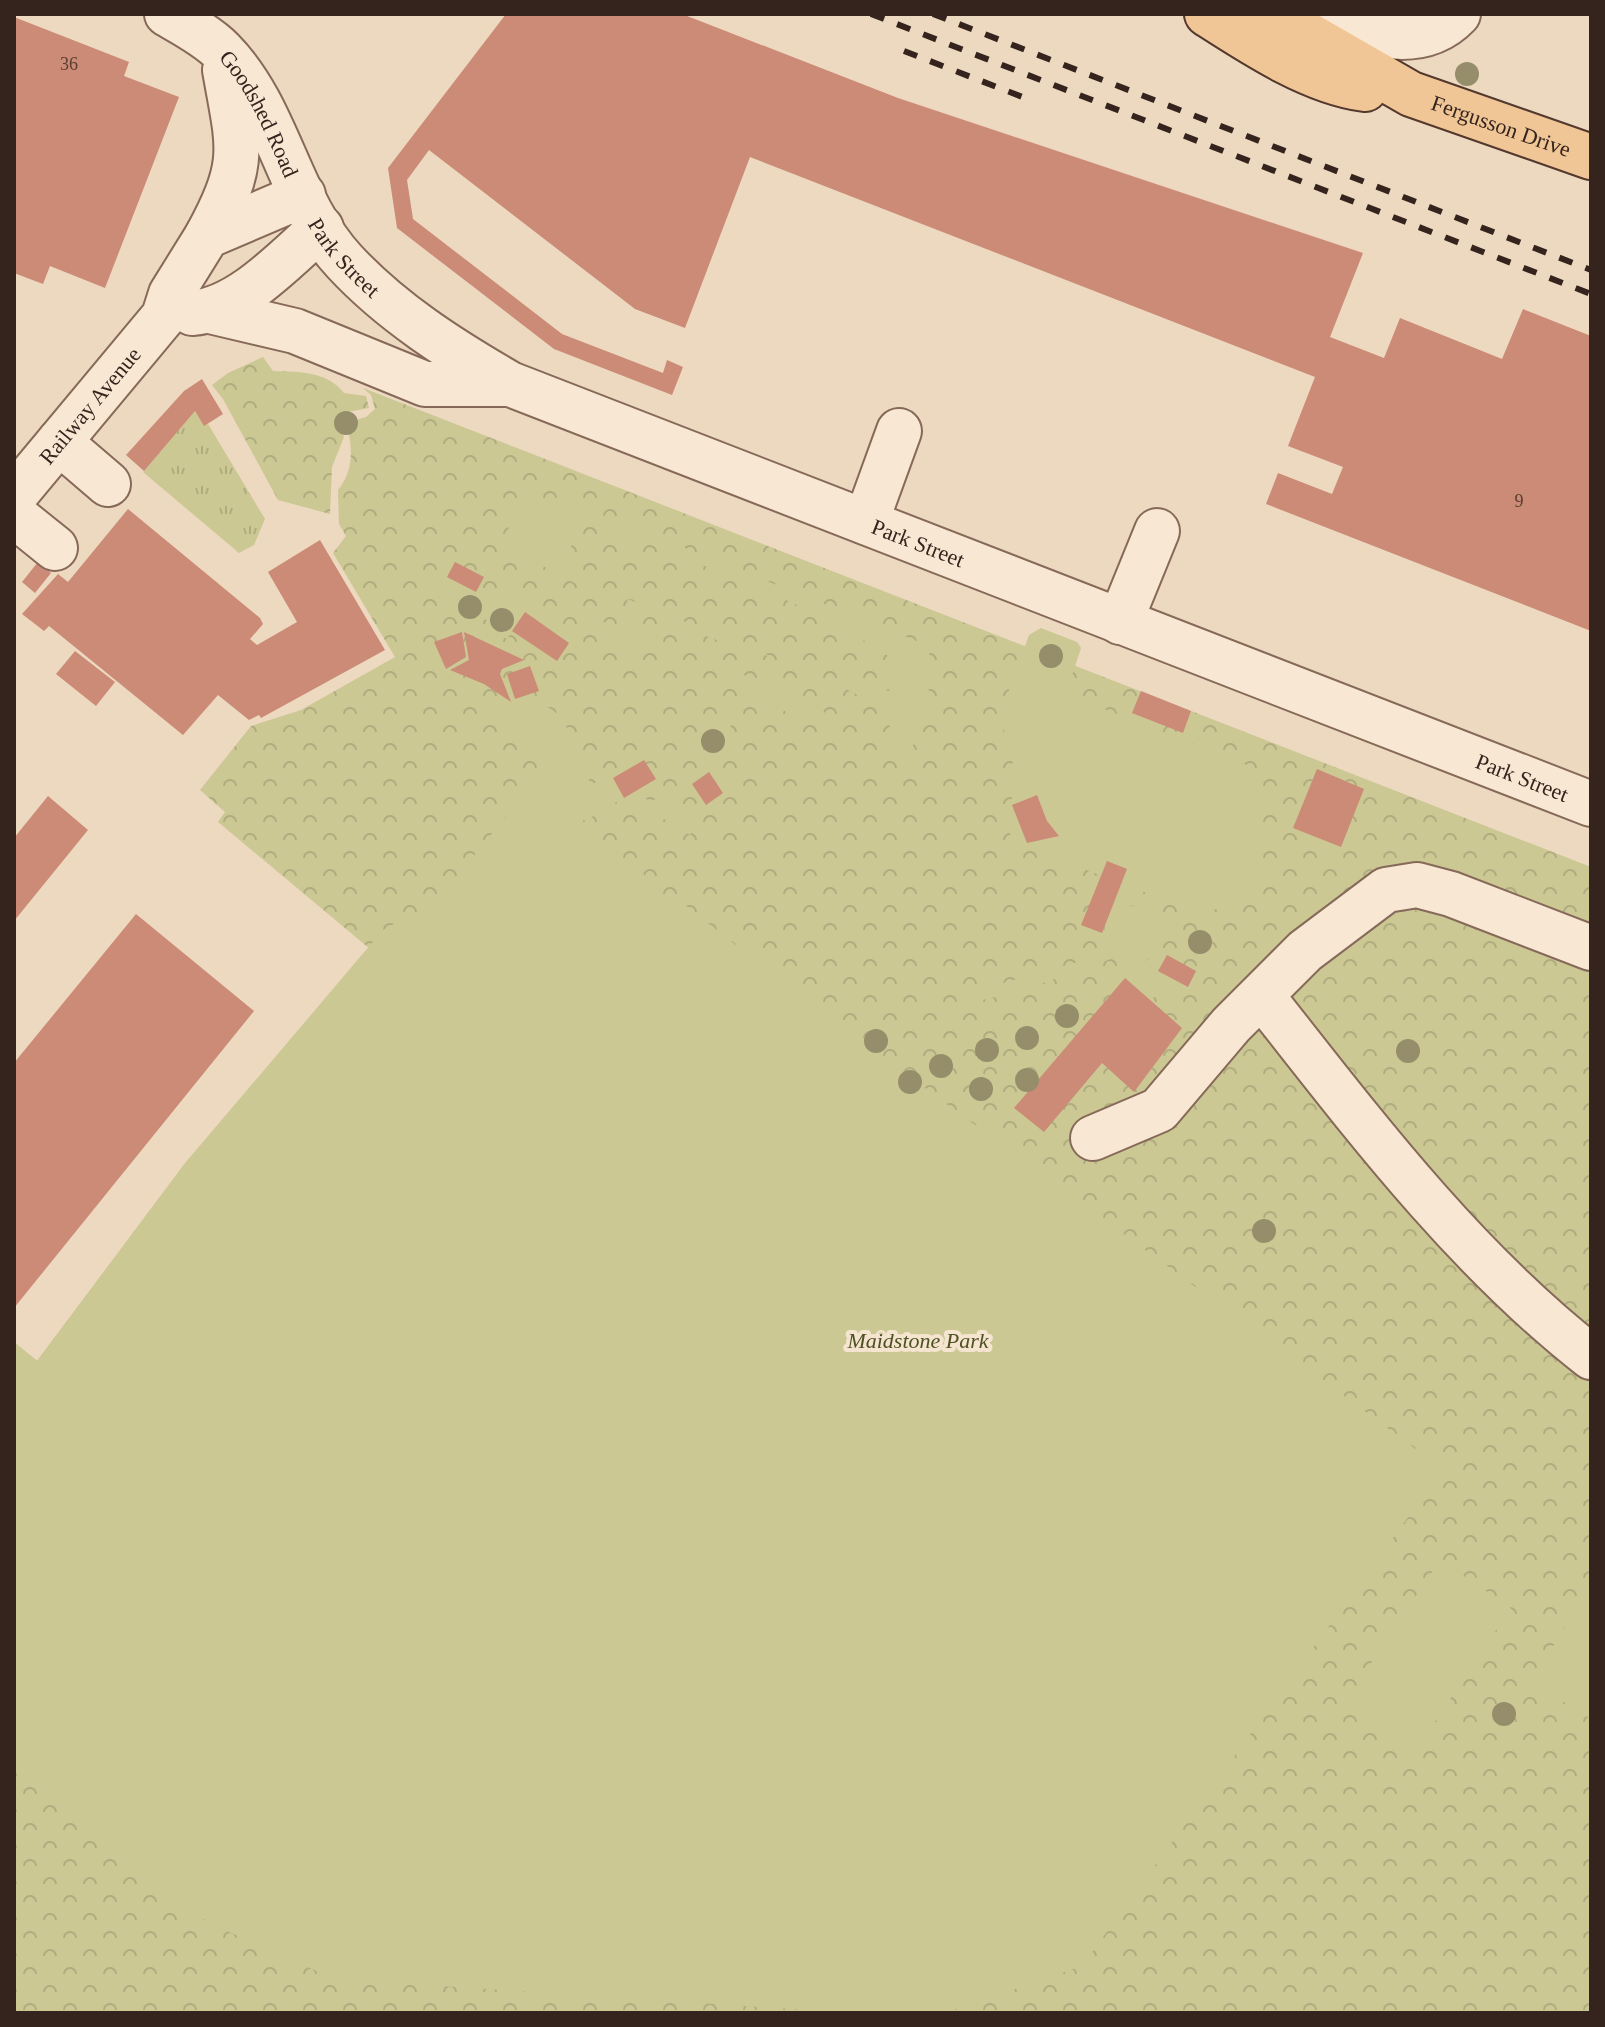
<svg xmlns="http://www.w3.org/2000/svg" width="1605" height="2027" font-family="Georgia,serif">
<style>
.grass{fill:url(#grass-tufts)}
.forest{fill:url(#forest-crowns)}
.garden{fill:#cbc894}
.building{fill:#cb8b76}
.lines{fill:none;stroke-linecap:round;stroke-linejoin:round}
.minor-casing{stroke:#866958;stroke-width:48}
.major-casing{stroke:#53382d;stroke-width:48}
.minor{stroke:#f8e7d3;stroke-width:44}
.major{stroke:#f1c697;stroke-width:44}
.rail{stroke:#35241d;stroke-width:6;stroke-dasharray:14 14;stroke-linecap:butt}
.tree{fill:#968e6a}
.labels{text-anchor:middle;stroke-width:8;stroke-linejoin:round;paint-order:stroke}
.number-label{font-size:18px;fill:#5a3e33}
.street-label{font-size:22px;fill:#35241d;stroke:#f5e4cf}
.park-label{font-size:22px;font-style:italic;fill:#4e5223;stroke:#f5e4cf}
</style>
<defs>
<pattern id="grass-tufts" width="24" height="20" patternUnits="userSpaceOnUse" patternTransform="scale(2)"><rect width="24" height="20" fill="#cbc894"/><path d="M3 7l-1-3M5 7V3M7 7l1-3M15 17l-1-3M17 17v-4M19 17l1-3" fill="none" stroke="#afac7f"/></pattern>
<pattern id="forest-crowns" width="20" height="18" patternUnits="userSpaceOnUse" patternTransform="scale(2)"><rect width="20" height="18" fill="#cbc894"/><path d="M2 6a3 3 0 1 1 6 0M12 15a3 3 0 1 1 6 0" fill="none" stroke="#afac7f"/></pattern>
</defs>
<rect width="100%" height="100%" fill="#edd8c0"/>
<path class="grass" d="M195,411l9,14 4,-1 57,95 -11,26 -15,8 -96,-81z"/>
<path class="forest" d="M263,357l10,14c27,1 54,0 71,22l22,3 3,12 -27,5 -6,9 8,15 -12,30 -2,47 -52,-14 -55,-101 -11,-14 16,-12z
M363,388l1228,479v1146h-1577v-671l23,19 149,-199 184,-213 -152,-127 7,-10 -25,-22 51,-64 50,-16 94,-53 -62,-104 13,-17 -7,-12 -1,-34c16,-20 15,-43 8,-67l20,-6 9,-8 -4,-14z"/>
<path class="garden" d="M557,502l23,4 349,140c3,40 -1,81 -25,114 -18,-52 -31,-60 -81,-81l66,12 8,-29c-95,-65 -207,-101 -314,-143l-23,53 59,24 -1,5c-24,-9 -151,-57 -96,-96z
M445,563l9,2 -6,12 51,26 7,-9 19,10 -4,6 4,2 -18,27 -20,-10 2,-8 -49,-21 -4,-13z
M628,599l147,59 -38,-10 -111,-43z
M621,619l38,16 -16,6 -13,18 -36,-30 4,-9 16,6z
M1041,628l36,14 4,6 -15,46 196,77 -9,56 8,22 -5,33 -35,26 -22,5 -188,-72 -3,-24h-5l-2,-7 11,-9 -1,-12 8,-2 -19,-72 29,-80z
M742,674l84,39 -25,12 -28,-24 -33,-6 -3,-7z
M479,700c90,0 79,6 112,85l15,-8 14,23 -35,21 -57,-43 18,-22z
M730,709l5,2 -14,50 -28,-37 3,-2 16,9 11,-5z
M529,788l130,98 1,7 14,11 7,-2 138,108 624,459 -361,497 -137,47h-93l-518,-34 -127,-57 -193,-163v-417l23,19 149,-199 197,-232 54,-29z
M659,789l8,4 26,35 -3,7 -52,-32 8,-5 4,5 12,-9z
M1118,901l26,9 -2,5 15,6 3,-6 21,13c-73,35 -145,61 -224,78v-10l150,-42c-4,-19 -5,-39 11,-53z
M1153,957l12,2 23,28 -14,24 -18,-16 -5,6 -26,-23 -5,5 -7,-6z
M1440,1560l71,48 -97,145 -71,-48z
M1584,1598l7,5v116l-60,-38z"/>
<path class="building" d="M506,14h176l216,84 465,155 -33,84 54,21 16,-40 102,41 21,-50 68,27v295l-325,-127 12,-31 54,21 11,-27 -55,-21 27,-69 -565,-220 -65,171 -50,-19 -206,-159 -22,30 6,39 149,115 101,39 4,-13 16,7 -11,28 -118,-46 -157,-121 -9,-60z
M14,17l115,45 -5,14 55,21 -74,191 -55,-22 -7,18 -29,-11z
M202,379l21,35 -19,12 -9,-15 -51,60 -18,-16 58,-64z
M128,509l132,109 3,6 -13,15 7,6 40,-23 -29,-50 52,-32 65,110 -124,68 -2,-3 -10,5 -31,-25 -35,40 -134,-109 -5,5 -22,-17 36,-40 10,8z
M38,562l13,11 -16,20 -13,-11z
M455,562l29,15 -8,15 -29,-15z
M525,612l44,31 -12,18 -45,-30z
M462,632l4,25 -20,12 -12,-27z
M464,632l60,28 -22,9 -2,5 11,28 -27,-18 -34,-14 19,-10z
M75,651l40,31 -19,24 -40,-32z
M530,666l9,25 -24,8 -8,-25z
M1141,691l50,20 -8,22 -51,-20z
M644,760l12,19 -32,19 -11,-20z
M1317,769l47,20 -23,58 -48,-19z
M709,772l14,21 -17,12 -14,-21z
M1037,795l10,26 12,15 -32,7 -15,-38z
M48,796l40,34 -74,91v-83z
M1107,861l20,8 -25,64 -21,-8z
M136,914l118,97 -240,297v-245z
M1167,955l29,16 -8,16 -30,-16z
M1125,978l57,50 -48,64 -32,-29 -58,69 -30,-24z"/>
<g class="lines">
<g class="minor-casing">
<g id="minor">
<path id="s1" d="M167,14c19,11 40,22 55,37 57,58 67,151 122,210 47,51 107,89 166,123l1081,420"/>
<path d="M1309,14c47,15 108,43 149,0"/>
<path d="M207,236c40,-74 32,-87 18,-166"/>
<path d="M210,311l85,20 130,53h83"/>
<path d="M192,313c49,-4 93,-54 129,-85"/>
<path d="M59,442l49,42"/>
<path id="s2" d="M14,496l150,-180 7,-22 36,-58 96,-41"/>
<path d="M14,515l41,33"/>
<path d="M866,522l33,-91"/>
<path d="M1120,622l37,-91"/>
<path d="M1262,996c100,127 201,261 329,361"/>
<path d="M1093,1138l66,-28 72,-85 74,-74 81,-61 31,-5 34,9 140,54"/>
</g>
</g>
<g class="major-casing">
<g id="major">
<path d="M1207,14c45,29 104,68 158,75"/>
<path id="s3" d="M1272,14l139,80 180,63"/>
</g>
</g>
<use href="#minor" class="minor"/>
<use href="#major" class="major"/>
<path class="rail" d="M871,14l720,280
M933,14l658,256
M904,51l121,47"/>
</g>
<g class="tree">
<circle cx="1467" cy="74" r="12"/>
<circle cx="346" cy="423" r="12"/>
<circle cx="470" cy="607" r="12"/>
<circle cx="502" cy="620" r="12"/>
<circle cx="1051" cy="656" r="12"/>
<circle cx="713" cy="741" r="12"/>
<circle cx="1200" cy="942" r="12"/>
<circle cx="1067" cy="1016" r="12"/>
<circle cx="1027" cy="1038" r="12"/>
<circle cx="876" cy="1041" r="12"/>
<circle cx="987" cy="1050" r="12"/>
<circle cx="1408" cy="1051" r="12"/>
<circle cx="941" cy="1066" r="12"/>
<circle cx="1027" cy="1080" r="12"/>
<circle cx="910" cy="1082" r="12"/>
<circle cx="981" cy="1089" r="12"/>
<circle cx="1264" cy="1231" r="12"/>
<circle cx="1504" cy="1714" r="12"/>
</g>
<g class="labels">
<g class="number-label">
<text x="69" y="70">36</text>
<text x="1519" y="507">9</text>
</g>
<g class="street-label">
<text dy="8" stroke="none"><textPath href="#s1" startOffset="140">Goodshed Road</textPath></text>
<text dy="8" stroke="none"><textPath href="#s3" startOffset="256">Fergusson Drive</textPath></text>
<text dy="8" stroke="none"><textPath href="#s1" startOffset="308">Park Street</textPath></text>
<text dy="8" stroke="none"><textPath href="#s2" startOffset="118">Railway Avenue</textPath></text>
<text dy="8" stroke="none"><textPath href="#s1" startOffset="956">Park Street</textPath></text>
<text dy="8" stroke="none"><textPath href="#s1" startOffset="1604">Park Street</textPath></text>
</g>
<g class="park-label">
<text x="918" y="1348">Maidstone Park</text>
</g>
</g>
<rect width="1605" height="2027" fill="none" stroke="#35241d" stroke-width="32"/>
</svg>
